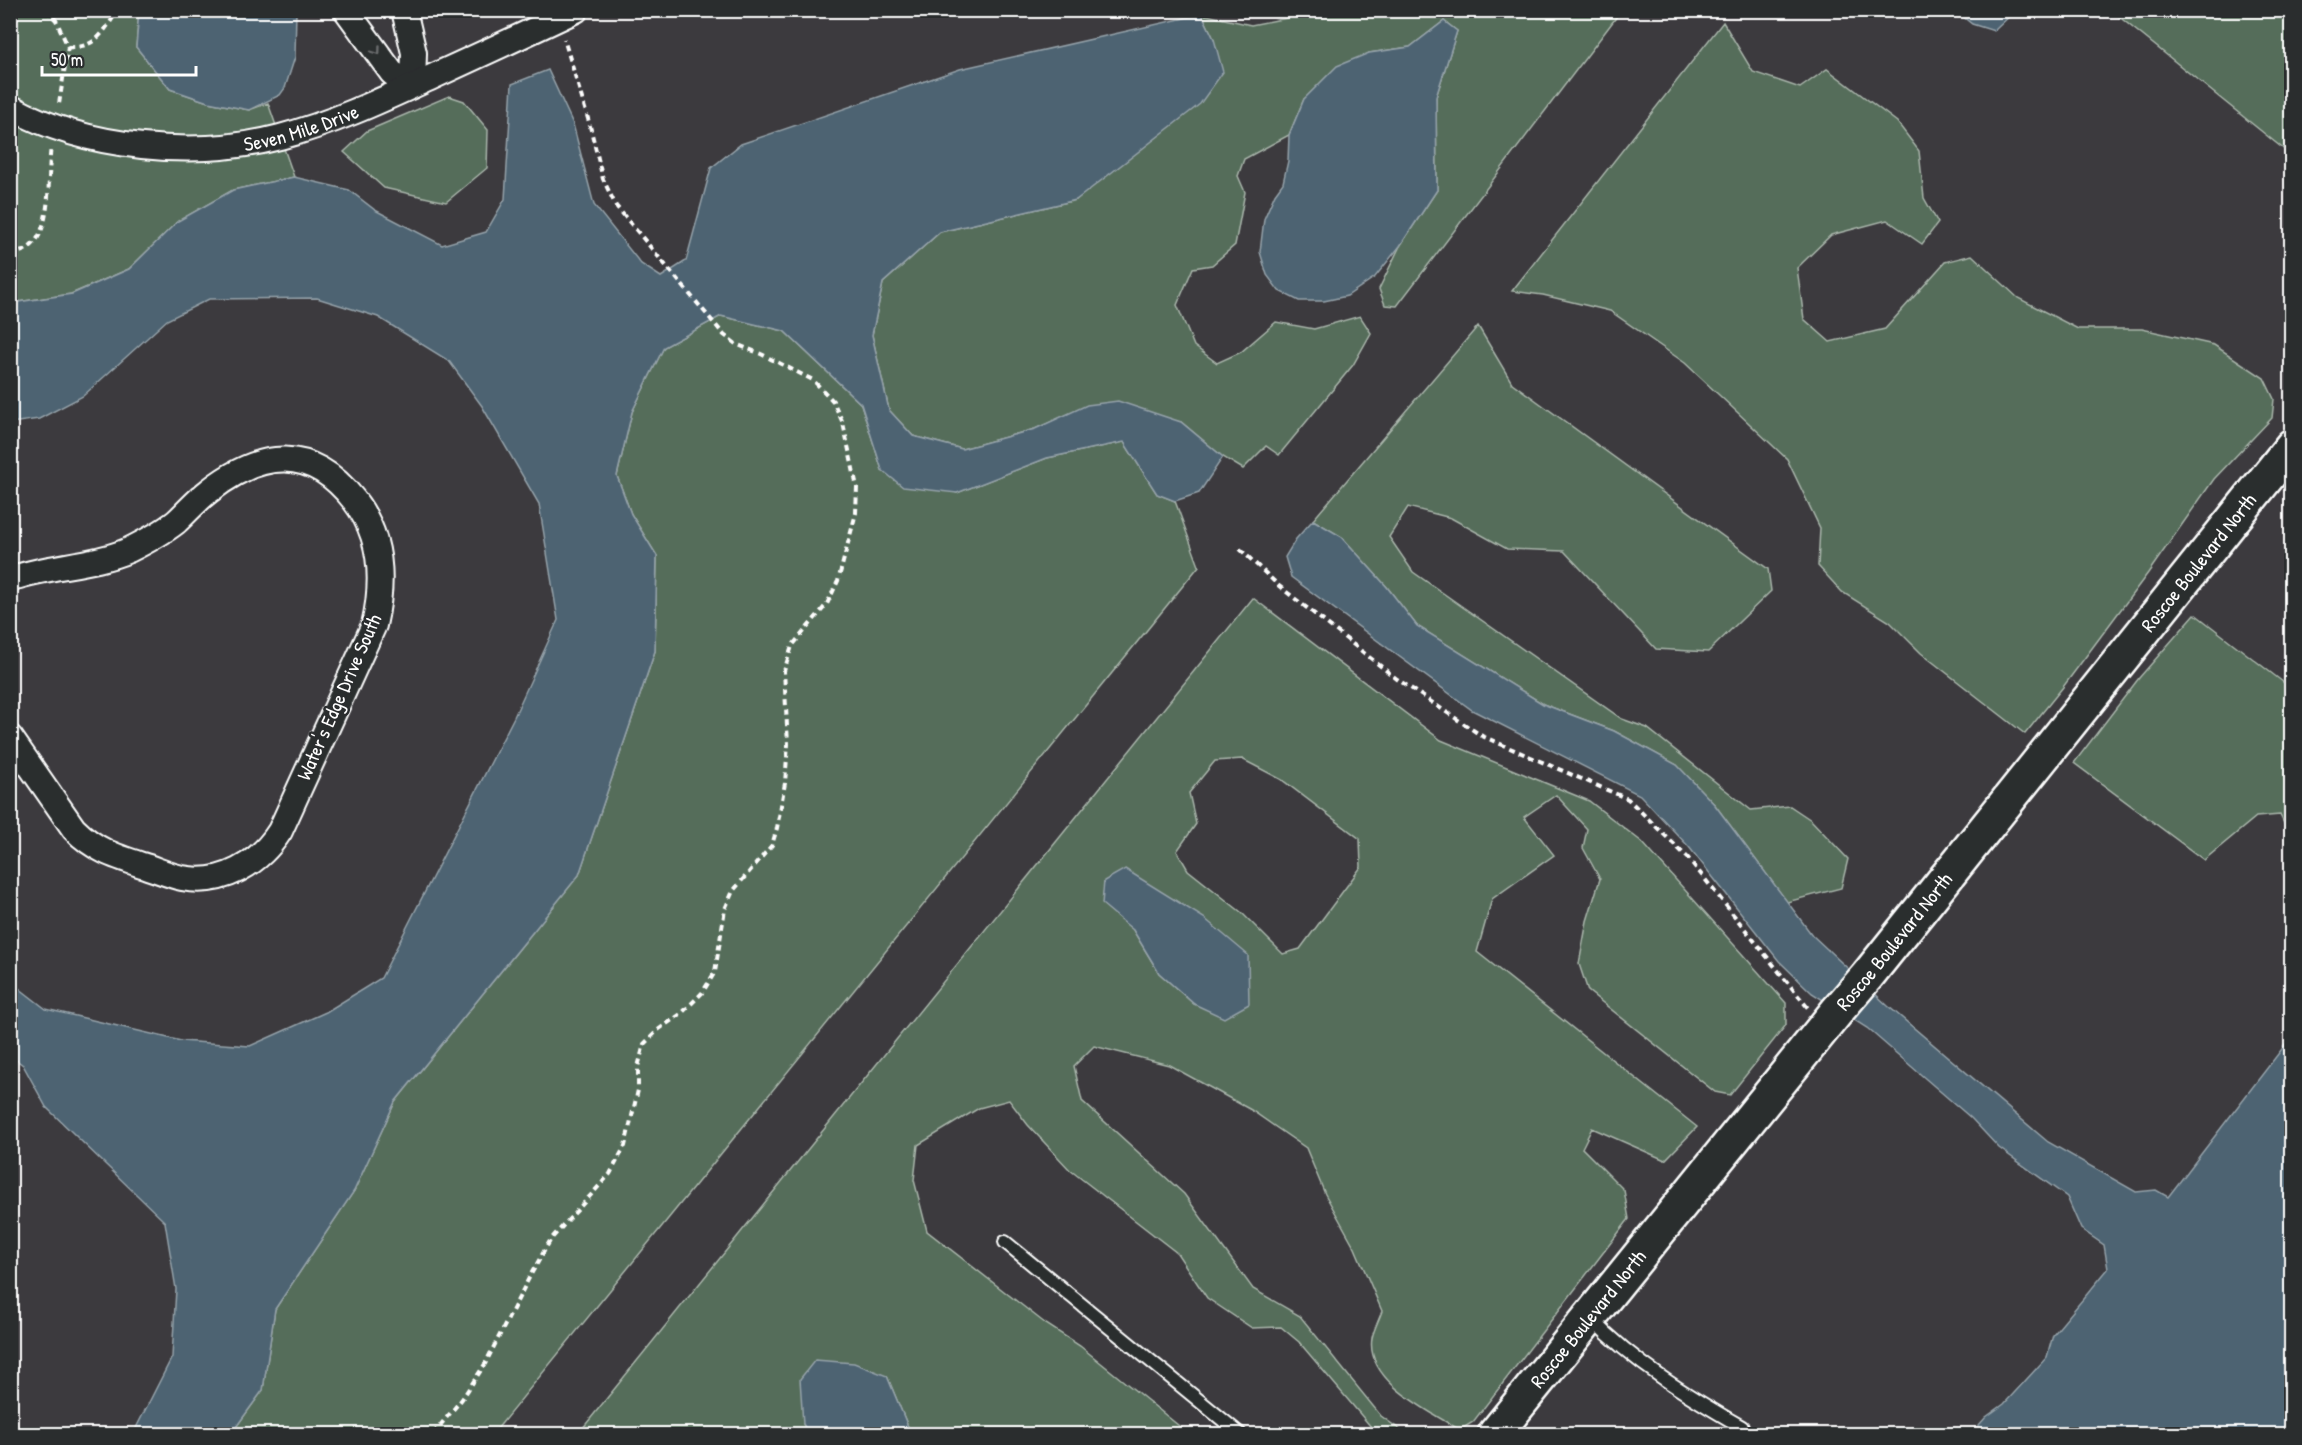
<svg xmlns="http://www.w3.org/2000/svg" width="2302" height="1445" font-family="'Patrick Hand',sans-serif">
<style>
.green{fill:#556d5a;stroke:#aab6ac;stroke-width:1.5;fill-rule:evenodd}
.water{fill:#4e6472;stroke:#95a2aa;stroke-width:1.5}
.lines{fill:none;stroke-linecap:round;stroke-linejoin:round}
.lane-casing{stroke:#fff;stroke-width:16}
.street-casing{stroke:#fff;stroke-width:28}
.secondary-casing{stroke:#fff;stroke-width:38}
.path{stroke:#fff;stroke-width:4;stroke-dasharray:6 4.5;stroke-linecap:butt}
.lane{stroke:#2a2d2e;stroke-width:12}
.street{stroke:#2a2d2e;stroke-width:24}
.secondary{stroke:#2a2d2e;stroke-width:33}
.oneway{stroke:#6a6c6d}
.labels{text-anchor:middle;stroke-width:5;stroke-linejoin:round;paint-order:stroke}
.street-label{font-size:20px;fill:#fff;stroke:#2a2d2e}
</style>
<rect width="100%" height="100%" fill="#3c3a3e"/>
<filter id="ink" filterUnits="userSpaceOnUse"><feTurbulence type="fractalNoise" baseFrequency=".0167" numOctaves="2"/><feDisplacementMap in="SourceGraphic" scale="12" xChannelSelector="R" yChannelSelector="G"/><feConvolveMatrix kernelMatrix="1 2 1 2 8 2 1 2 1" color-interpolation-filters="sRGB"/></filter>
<g filter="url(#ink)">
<path class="green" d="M1328,10l293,1 -224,295 -12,-1 -6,-16 21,-43 37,-56 -1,-93 21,-66 -13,-10 -34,26 -41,6 -65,46 -15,36 -45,24 -6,17 7,16 -10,53 -23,20 -19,3 -16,37 17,41 23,17 24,-11 35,-30 38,7 46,-13 11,17 -18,32 -74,90 -13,-9 -23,23 -20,-12 -42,-35 -94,-16 -52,23 -73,20 -49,-13 -24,-26 -17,-75 11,-52 57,-51 136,-32 138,-161 -12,-25 49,11z
M11,11h128l-3,36 34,42 38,13 41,8 19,-7 26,74 -61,13 -55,31 -49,48 -58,25 -60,9z
M2112,11h179v144z
M1723,22l30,50 47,16 27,-19 70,53 22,29 5,47 14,25 -16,21 -35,-24 -56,15 -34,33 7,51 26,23 55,-13 60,-67 27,-7 46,43 60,31h64l72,16 50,33 10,21 -2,19 -58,61 -66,94 -85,114 -38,47 -104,-81 -31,-31 -48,-30 -24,-26 2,-38 -33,-69 -102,-96 -75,-52 -67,-16 -31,-4z
M449,96l15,5 24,29 -1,38 -41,34 -62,-14 -40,-36 23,-21z
M721,316l63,15 77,73 21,66 75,23 90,-35 77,-16 33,52 18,7 24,65 -706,868h-262l32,-44 12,-81 79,-118 41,-89 184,-227 76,-224 2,-95 -26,-42 -14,-38 15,-64 32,-65z
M1478,326l34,57 256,186 3,22 -63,61 -52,-3 -92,-98 -57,-2 -56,-31 -43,-11 -19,30 24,35 209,147 25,9 104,82 39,-4 21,14 37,39 -7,29 -54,14 -72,-97 -38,-40 -63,-34 -71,-27 -126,-78 -30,-39 -45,-50 -29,-17z
M1253,598l188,142 148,61 53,41 144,161v22l-56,70 -15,-3 -127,-101 -9,-27 8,-43 13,-42 -17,-31 4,-19 -31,-34 -32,22 30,38 -62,44 -15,53 220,175 -32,33 -73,-32 -10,20 42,42 5,29 -156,203 -13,8c-31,-19 -95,-49 -88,-92 2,-9 7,-18 10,-27l-27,-63 -30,-54 -19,-46 -55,-38 -82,-45 -75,-19 -20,20 8,35 102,93 69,95 47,27 81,100 25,18h-29l-78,-92 -18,-15 -29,1 -45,-30 -30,-45 -107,-83 -42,-45 -19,-25 -30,8 -61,37 -4,35 13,51 119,93 34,22 109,88h-278l-24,-58 -84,48 6,10h-231zM1242,759l40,21 78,59 1,28 -61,82 -17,5 -42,-42 -53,-42 -11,-19 19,-27 -7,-31 26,-32zM1133,930l61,74 -35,-31z
M2195,614l97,75 -1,149 -11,-23 -24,2 -52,43 -130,-97 65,-85z"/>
<path class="water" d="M139,11h157l-1,46 -10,31 -5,7 -31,15 -41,-8 -38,-13 -34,-42z
M1956,11h59l-21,20 -22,-7z
M1202,14l12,25 9,33 -23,32 -124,96 -136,32 -57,51 -11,52 17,75 24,26 49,13 73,-20 52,-24 31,-4 63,21 42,35 -24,36 -24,8 -18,-7 -33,-52 -77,16 -90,35 -54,-6 -21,-17 -21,-66 -77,-73 -63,-15 -57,31 -32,65 -15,64 14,38 26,42 -2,95 -76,224 -184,227 -41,89 -79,118 -12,81 -32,44h-98l39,-77 4,-68 -11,-67 -119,-115 -23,-42 -12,-9v-74l35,27 135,32 69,5 76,-34 55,-34 133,-261 44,-97 -19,-116 -57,-98 -33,-45 -71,-44 -61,-19 -108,1 -42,21 -84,76 -44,23 -28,4v-120l61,-9 57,-25 49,-48 55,-31 61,-13 55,13 26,20 67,35 44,-13 19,-33 7,-115 36,-14 25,54 21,81 47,59 20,13 25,-16 25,-93 30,-24 219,-75z
M1444,21l13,10 -21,66 1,93 -37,56 -25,31 -28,19 -23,5h-25l-20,-10 -12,-16 -7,-23 4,-33 11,-25 8,-11 5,-22 1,-26 15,-36 33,-33 32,-13 41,-6z
M1313,520l29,17 45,50 30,39 126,78 71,27 63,34 38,40 97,130 76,71 160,136 88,50 20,-2 12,7 117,-152 6,-5v394h-320l15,-17 18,-13 43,-47 6,-22 55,-66 -4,-24 -23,-16 -14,-32 -68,-49 -28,-30 -104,-90 -55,-35 -33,-32 -90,-114 -49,-52 -168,-85 -181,-133 -6,-20 11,-18z
M1125,869l79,49 44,37 1,49 -25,14 -30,-14 -35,-31 -26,-43 -31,-26 2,-23z
M815,1360l39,3 33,13 24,58h-102l-6,-10 -3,-45z"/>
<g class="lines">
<g class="lane-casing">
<path id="lane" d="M1005,1242l235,192
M1591,1318c43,45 97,78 151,109"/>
</g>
<g class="street-casing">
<g id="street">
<path d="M346,10l46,63 21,12 1,-32 -10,-43"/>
<path id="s1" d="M10,107c76,42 186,52 270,30 53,-14 102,-37 152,-60 48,-22 96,-44 144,-67"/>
<path d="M10,579c39,-14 82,-13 119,-29 16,-8 33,-17 47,-28 11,-10 21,-22 33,-31 52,-41 102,-46 145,9 29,37 30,82 20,125l-94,206c-21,33 -58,55 -98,47 -14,-3 -27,-9 -40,-13 -28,-9 -47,-15 -68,-36l-64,-92"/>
</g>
</g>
<g class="secondary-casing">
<g id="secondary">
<path id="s2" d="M1495,1434l343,-424 30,-35 424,-529"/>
</g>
</g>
<path class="path" d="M46,10l10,10 12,27 -9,57
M68,47c28,2 36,-16 50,-37
M10,253c47,1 36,-76 41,-106
M1240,549l39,37 118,93 85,57 146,63 60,59 120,150
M433,1434l29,-35 23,-35 45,-88 21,-37 59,-65 15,-28 13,-56v-23l6,-23 14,-14 24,-17 20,-20 13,-21 10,-63 8,-18 39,-46 5,-17 8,-45 3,-39 -4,-73 8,-25 35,-42 11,-23 18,-68 1,-26 -14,-64 -10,-22 -20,-21 -52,-26 -25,-10 -12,-9 -108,-129 -13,-27 -14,-57 -25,-83"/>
<use href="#lane" class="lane"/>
<use href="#street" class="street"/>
<use href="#secondary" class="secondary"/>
</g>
<defs><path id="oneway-chevron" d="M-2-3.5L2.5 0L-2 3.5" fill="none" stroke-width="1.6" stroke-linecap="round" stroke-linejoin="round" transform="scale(1.5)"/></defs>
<use class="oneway" href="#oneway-chevron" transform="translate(377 51) rotate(54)"/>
</g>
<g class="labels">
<g class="street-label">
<text dy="7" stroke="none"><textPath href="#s1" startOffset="300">Seven Mile Drive</textPath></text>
<text dy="7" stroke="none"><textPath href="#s2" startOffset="1120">Roscoe Boulevard North</textPath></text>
<text transform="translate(339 697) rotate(-66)" y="7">Water's Edge Drive South</text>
<text dy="7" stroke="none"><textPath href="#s2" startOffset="634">Roscoe Boulevard North</textPath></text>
<text dy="7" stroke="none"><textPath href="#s2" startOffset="148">Roscoe Boulevard North</textPath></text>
</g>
</g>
<rect width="2302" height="1445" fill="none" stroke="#2a2d2e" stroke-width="36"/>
<rect x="18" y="18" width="2266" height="1409" fill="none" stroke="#fff" stroke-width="2" filter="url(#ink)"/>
<path d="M42 66v9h154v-9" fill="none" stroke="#ffffff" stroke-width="3"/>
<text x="51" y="66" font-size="18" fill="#ffffff" stroke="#2a2d2e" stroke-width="4.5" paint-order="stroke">50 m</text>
</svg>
